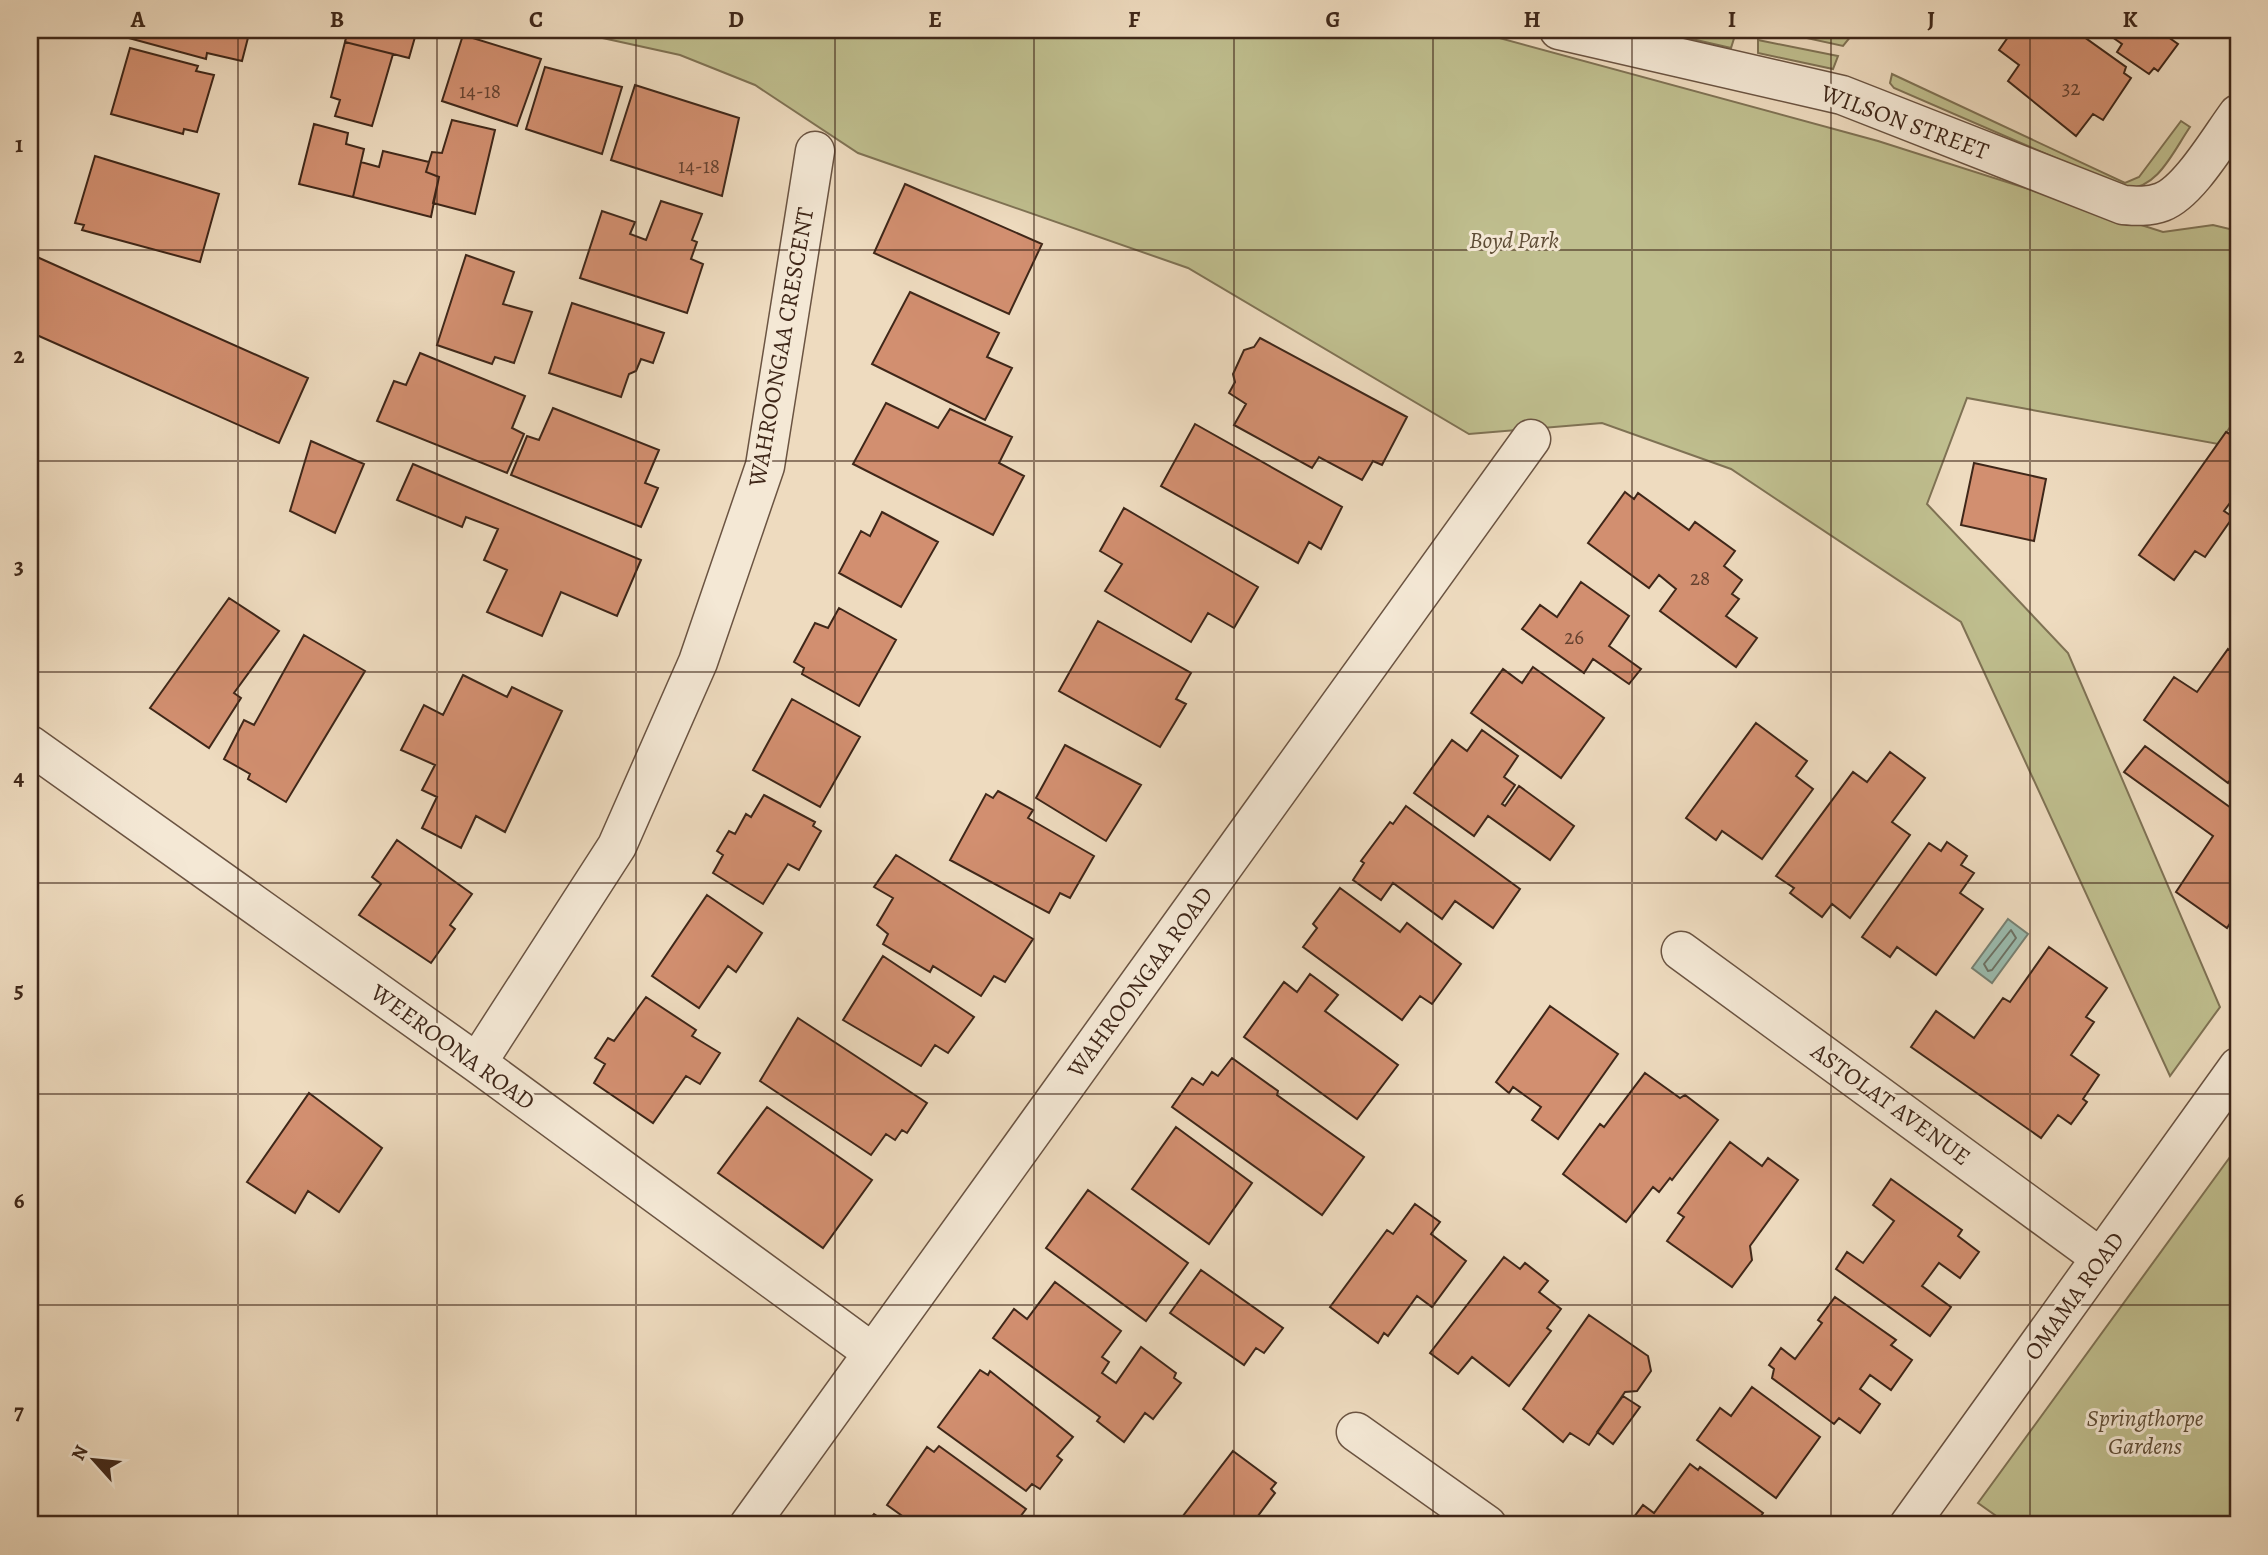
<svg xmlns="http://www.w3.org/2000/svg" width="2268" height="1555" font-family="Alegreya,serif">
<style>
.green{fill:#bfbe8e;stroke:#7f7254;stroke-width:2}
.water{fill:#9abbae;stroke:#768072;stroke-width:2}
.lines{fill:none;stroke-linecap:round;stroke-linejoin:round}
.shore{stroke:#6c7164;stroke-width:2}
.building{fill:#d28f70;stroke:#3f2719;stroke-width:2}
.minor-casing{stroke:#6b5442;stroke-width:41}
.minor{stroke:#f4e8d5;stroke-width:38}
.grid{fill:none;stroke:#3f2719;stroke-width:2;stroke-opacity:0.55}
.labels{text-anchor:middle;stroke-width:6;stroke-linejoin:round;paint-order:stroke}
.number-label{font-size:21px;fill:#64412f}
.street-label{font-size:24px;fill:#3f2719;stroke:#f4e8d5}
.park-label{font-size:24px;font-style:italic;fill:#5f4d36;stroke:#f4e8d5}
.neatline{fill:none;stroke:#3f2719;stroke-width:2.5}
.grid-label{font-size:23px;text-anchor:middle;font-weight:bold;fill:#3f2719}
</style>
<rect width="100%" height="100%" fill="#eedbbf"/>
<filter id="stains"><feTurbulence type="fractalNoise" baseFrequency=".00286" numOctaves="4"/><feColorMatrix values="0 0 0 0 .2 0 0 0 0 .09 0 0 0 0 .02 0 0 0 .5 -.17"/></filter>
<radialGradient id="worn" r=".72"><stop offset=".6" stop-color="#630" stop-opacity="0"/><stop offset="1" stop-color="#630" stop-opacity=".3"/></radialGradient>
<path class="green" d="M566,30h904l408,111 285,91 50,-7 25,6v185l-20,28 -251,-46 -40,106 141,149 152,354 -50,69 -209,-454 -230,-153 -129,-46 -133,11 -281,-166 -330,-115 -103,-68 -75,-30z
M1653,30l83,2 -5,16z
M1770,30h86l-13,16z
M1758,40l80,16 -5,13 -75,-16z
M1892,74l233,109 14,-6 42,-56 9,6c-16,23 -33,64 -65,61l-231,-100 -4,-5z
M2238,1146v379h-229l-31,-22z"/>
<path class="water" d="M2008,919l20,15 -36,49 -20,-15z"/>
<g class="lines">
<path class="shore" d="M2011,930l5,8 -24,32 -4,1 -4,-7z"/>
</g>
<path class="building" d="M115,30h135l-8,31 -35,-8 -1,6 -92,-25z
M348,30h69l-8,28 -64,-16z
M2013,30h71l-4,4 46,33 -2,6 7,5 -28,42 -10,-6 -17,22 -68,-55 11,-16 -20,-15z
M2102,30h56l20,14 -20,27 -4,-3 -5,6 -32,-22 5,-8z
M463,35l78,24 -24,67 -75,-25z
M345,42l48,12 -21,72 -37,-10 5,-16 -9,-3z
M130,48l68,18 -2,5 18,4 -17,57 -13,-3 -1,5 -72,-20z
M545,67l77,20 -20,67 -76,-25z
M635,85l104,33 -17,78 -111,-36z
M452,120l43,10 -20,84 -42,-11 6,-26 -13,-5 6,-20 10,1z
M314,124l34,9 -2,11 18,5 -11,48 -54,-13z
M383,151l46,11 -3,10 13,5 -8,40 -78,-20 8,-35 18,5z
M95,156l124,38 -19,68 -118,-32 2,-5 -9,-2z
M905,184l137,60 -33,70 -135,-61z
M661,201l41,13 -10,26 5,2 -6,17 12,5 -16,49 -107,-35 22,-67 33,11 -5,12 16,6z
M466,255l48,17 -11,32 29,8 -18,51 -19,-6 -3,7 -55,-19z
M37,257l271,121 -29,65 -249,-111v-60z
M910,292l89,41 -12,24 25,11 -27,52 -113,-56z
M572,303l92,30 -11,30 -12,-4 -5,12 -7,3 -8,23 -72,-24z
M1260,338l147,79 -25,48 -9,-4 -11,19 -43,-23 -7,11 -78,-43 12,-21 -17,-11 6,-11 -2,-8 11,-24 10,-3z
M420,353l105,43 -13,32 12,6 -17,39 -130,-52 17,-40 12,4z
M886,403l52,25 12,-19 62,28 -13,26 25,13 -31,59 -140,-71z
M553,408l106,42 -14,33 13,5 -17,39 -130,-52 16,-39 12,4z
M1195,424l147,83 -21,42 -12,-7 -11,21 -137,-77z
M2226,432l12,6v54l-14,19 9,6 -28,40 -10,-6 -21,29 -35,-25z
M311,441l53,23 -29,69 -45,-22z
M1974,463l72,16 -12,62 -73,-16z
M413,464l228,96 -24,56 -56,-24 -19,44 -55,-24 20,-42 -23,-10 14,-31 -32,-12 -4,10 -65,-27z
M1625,492l9,7 4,-6 51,37 6,-8 40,29 -11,15 18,14 -10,14 7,5 -13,17 31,22 -21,29 -76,-56 16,-22 -17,-14 -10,13 -61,-45z
M1124,508l134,79 -24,41 -26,-15 -17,29 -86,-51 17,-27 -22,-13z
M882,512l56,30 -37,65 -62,-34 22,-42 9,5z
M1581,582l48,34 -20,30 32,23 -12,15 -36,-25 -9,14 -62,-44 18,-24 17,12z
M229,598l50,33 -45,62 7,5 -32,50 -59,-40z
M839,608l57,32 -37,66 -57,-32 2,-6 -10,-6 21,-39 13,5z
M1098,621l93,52 -15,26 10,5 -26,43 -101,-56z
M304,635l61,36 -79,131 -38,-23 2,-5 -26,-15 20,-39 10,5z
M2228,649l10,7v126l-6,-5 -4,6 -84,-63 30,-43 23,15z
M1533,667l71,51 -43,60 -90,-65 32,-44 19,14z
M463,675l44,22 5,-10 50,24 -57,121 -29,-16 -15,32 -39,-20 15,-31 -15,-7 13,-25 -34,-15 23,-45 19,10z
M792,699l68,38 -40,70 -67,-37z
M1756,723l51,38 -11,15 17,13 -51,70 -40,-28 -6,9 -30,-22z
M1482,730l36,26 -14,21 11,8 -13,19 3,2 14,-20 55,40 -24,34 -62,-44 -14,20 -60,-43 38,-53 15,11z
M1065,745l76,40 -35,56 -70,-43z
M2145,746l93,67v98l-11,17 -51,-36 37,-56 -89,-64z
M1890,752l35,26 -33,44 18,13 -60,83 -18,-14 -10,13 -32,-24 4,-5 -18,-12 77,-104 14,10z
M998,791l35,19 -5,8 66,38 -24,42 -10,-5 -11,20 -99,-53 36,-66 7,4z
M764,795l51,27 -2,4 8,5 -22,39 -11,-6 -25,40 -50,-31 10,-18 -6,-4 12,-20 6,3 11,-20 5,3z
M1406,806l114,83 -27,39 -38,-27 -13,18 -49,-36 -12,17 -28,-20 11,-17 -3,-2 29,-39 3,2z
M397,840l75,54 -22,31 5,4 -24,34 -72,-48 22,-31 -9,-7z
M1947,842l20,14 -6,9 13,8 -14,20 23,16 -47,66 -39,-28 -7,10 -28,-20 67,-94 12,8z
M896,855l137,84 -28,43 -11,-6 -13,20 -48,-30 -3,6 -47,-28 5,-10 -11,-9 16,-27 -19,-11z
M1340,888l60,44 7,-9 54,41 -29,40 -12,-8 -18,24 -99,-73 14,-19 -4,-4z
M707,895l55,38 -26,39 -8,-6 -29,42 -47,-32z
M2049,947l58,41 -21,29 8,5 -23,33 28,20 -16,24 4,3 -16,22 -13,-9 -17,23 -130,-91 25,-36 38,27 29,-40 7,4z
M883,956l91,61 -26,36 -13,-8 -14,21 -78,-46z
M1310,974l28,21 -13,16 73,54 -41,54 -113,-82 40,-55 13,10z
M646,997l50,33 -4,6 28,17 -20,31 -14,-8 -33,47 -59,-40 11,-19 -10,-6 13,-20 6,3z
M1550,1006l68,48 -60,85 -26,-19 9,-13 -28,-20 -4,6 -13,-11z
M798,1018l129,85 -20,30 -5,-3 -7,10 -9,-6 -15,21 -111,-74z
M1232,1058l46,33 -1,4 87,62 -42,58 -150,-108 20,-29 11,7 9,-13 6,4z
M1645,1073l35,25 5,-3 33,25 -46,60 -2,-2 -11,14 -6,-5 -27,35 -63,-48 37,-50 4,3z
M309,1093l73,55 -43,64 -31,-21 -13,22 -48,-31z
M767,1107l105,73 -49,68 -105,-75z
M1176,1127l76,56 -43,61 -77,-55z
M1730,1142l32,24 6,-8 30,22 -48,66 2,14 -20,27 -65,-46 17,-24 -6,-4z
M1891,1179l71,51 -4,6 21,16 -19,26 -21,-15 -17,23 29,21 -21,29 -94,-67 11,-17 16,11 31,-42 -21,-16z
M1088,1190l100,73 -42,58 -100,-73z
M1415,1204l25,18 -9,12 35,27 -34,46 -15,-11 -29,40 -4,-3 -6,10 -48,-36 57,-77 6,4z
M1504,1257l16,12 5,-6 23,18 -9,11 22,17 -14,19 4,3 -42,55 -37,-29 -14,17 -28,-21z
M1201,1270l82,58 -19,25 -8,-5 -12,17 -74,-52z
M1055,1282l66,49 -19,26 7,5 -7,11 14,10 25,-36 35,26 -2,5 7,5 -28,36 -8,-6 -21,29 -27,-21 3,-4 -107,-79 21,-29 13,10z
M1835,1297l61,43 -5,5 21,15 -21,30 -21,-15 -10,14 20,15 -20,29 -21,-15 -5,6 -62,-46 2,-9 -5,-4 12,-17 14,11 27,-36 -4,-3z
M1589,1315l59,41 3,15 -14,20 -12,1 -36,53 -19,-12 -7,9 -40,-33z
M980,1370l8,5 2,-4 83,66 -16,19 5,4 -22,29 -8,-5 -6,7 -88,-64z
M1752,1387l68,50 -44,61 -79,-58 23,-32 11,8z
M1623,1396l17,11 -27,37 -16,-12z
M939,1446l87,63 -12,16h-99l-28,-20 40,-58 7,5z
M1233,1451l43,32 -5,6 4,4 -20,27 1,5h-80z
M1690,1464l8,6 2,-3 63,46 -8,12h-127l15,-20 11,8z
M874,1514l16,11h-25z"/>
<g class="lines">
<g class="minor-casing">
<path id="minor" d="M1559,30l283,65 281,110c13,1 26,2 39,-3 27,-10 58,-64 76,-88
M30,745l447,318 396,290
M1681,951l420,307
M477,1063l140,-217 81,-184 67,-196 50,-315
M1356,1432l131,93
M749,1525l782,-1086
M1909,1525l329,-458"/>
</g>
<use href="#minor" class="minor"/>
</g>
<path class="grid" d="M238,30v1495M437,30v1495M636,30v1495M835,30v1495M1034,30v1495M1234,30v1495M1433,30v1495M1632,30v1495M1831,30v1495M2030,30v1495M30,250h2208M30,461h2208M30,672h2208M30,883h2208M30,1094h2208M30,1305h2208"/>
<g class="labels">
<g class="number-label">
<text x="2071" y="95">32</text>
<text x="480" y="98">14-18</text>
<text x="699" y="173">14-18</text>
<text x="1700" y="585">28</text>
<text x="1574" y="644">26</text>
</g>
<g class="street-label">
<text transform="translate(1905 122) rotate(20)" y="8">WILSON STREET</text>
<text transform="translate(781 347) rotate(-80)" y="8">WAHROONGAA CRESCENT</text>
<text transform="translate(1140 982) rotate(-54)" y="8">WAHROONGAA ROAD</text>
<text transform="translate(453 1047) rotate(36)" y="8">WEEROONA ROAD</text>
<text transform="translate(1891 1104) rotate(36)" y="8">ASTOLAT AVENUE</text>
<text transform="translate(2074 1296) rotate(-54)" y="8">OMAMA ROAD</text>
</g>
<g class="park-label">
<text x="1514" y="248">Boyd Park</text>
<text x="2145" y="1426">Springthorpe<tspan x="2145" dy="28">Gardens</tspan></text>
</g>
</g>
<rect width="2268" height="1555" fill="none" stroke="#eedbbf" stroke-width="77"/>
<g transform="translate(94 1460) rotate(297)" stroke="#f4e8d5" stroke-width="5" paint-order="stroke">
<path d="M0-5L12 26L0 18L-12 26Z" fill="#3f2719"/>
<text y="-10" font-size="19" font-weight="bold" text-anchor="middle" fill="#3f2719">N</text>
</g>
<rect x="38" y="38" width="2192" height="1478" class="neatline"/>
<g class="grid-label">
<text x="138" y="27">A</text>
<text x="337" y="27">B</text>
<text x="536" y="27">C</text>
<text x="736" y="27">D</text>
<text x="935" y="27">E</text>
<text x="1134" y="27">F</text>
<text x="1333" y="27">G</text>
<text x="1532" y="27">H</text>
<text x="1732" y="27">I</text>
<text x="1931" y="27">J</text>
<text x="2130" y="27">K</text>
<text x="19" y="152">1</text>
<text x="19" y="363">2</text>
<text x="19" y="574">3</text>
<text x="19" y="785">4</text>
<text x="19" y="997">5</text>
<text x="19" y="1208">6</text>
<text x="19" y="1419">7</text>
</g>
<rect width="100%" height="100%" filter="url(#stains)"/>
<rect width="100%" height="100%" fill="url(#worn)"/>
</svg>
